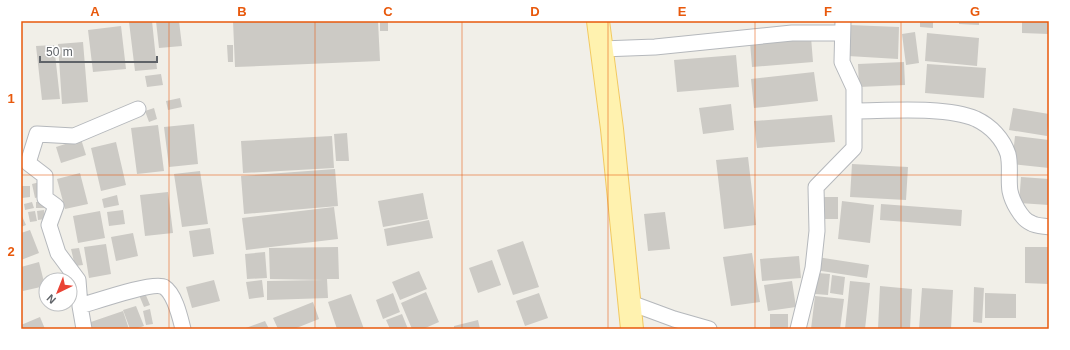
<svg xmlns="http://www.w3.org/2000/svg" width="1070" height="350" font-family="Arial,sans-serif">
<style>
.building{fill:#cccac5}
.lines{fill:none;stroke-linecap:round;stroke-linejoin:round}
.street-casing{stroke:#b5b8bc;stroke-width:17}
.primary-casing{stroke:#f2c960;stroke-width:24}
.street{stroke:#fff;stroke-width:15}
.primary{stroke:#fff2af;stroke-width:22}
.grid{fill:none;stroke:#e8590c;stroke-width:1;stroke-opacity:0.55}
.neatline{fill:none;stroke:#e8590c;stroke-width:1.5}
.grid-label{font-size:13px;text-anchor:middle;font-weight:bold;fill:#e8590c}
</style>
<rect width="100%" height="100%" fill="#f1efe8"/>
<path class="building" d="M136,21h16l5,48 -22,2 -6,-49z
M156,21h23l3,25 -23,2z
M233,21h145l2,40 -145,6z
M380,21h8v10h-8z
M920,21h13v7l-13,-1z
M959,21h20v4l-20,-1z
M1022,21h27v13l-27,-1z
M849,25l50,2 -1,32 -50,-3z
M121,26l5,43 -33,3 -5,-42z
M915,32l4,31 -13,2 -4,-31z
M927,33l52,5 -2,28 -52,-5z
M811,37l2,25 -61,5 -2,-25z
M83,42l5,60 -26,2 -4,-60z
M54,45l6,54 -18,1 -6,-54z
M227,45h6v17h-5z
M736,55l3,32 -62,5 -3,-32z
M904,62l1,23 -46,2 -1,-23z
M927,64l59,4 -2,30 -59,-5z
M814,72l4,29 -64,7 -3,-29z
M161,74l2,11 -16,2 -2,-11z
M180,98l2,9 -14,3 -2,-9z
M731,104l3,26 -31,4 -4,-26z
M154,108l3,11 -8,3 -4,-11z
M1013,108l36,6 -2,22 -38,-6z
M832,115l3,27 -78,6 -3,-27z
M194,124l4,40 -29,3 -5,-40z
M158,125l6,46 -27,3 -6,-46z
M347,133l2,28h-13l-2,-27z
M332,136l2,32 -91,5 -2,-32z
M1015,136l34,4v28l-37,-4z
M81,139l5,16 -25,8 -5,-16z
M116,142l10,43 -25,6 -10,-43z
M748,157l8,68 -32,4 -8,-69z
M852,164l56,3 -2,33 -56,-3z
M335,169l3,37 -94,8 -3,-38z
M200,171l8,53 -26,3 -8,-53z
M80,173l8,31 -23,5 -8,-30z
M1021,177l28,2v26l-30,-2z
M40,182l3,14 -8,2 -3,-14z
M22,186h8v11l-8,1z
M168,192l5,41 -28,3 -5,-41z
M423,193l5,26 -45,8 -5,-26z
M117,195l2,10 -15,3 -2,-9z
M823,197h15v22h-15z
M842,201l32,4 -4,38 -32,-4z
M32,202l2,6 -9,2 -1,-6z
M36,202h10v6h-10z
M881,204l81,6 -1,16 -81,-6z
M334,207l4,32 -92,11 -4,-32z
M44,210l1,9 -7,1 -1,-9z
M123,210l2,14 -16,2 -2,-14z
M35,211l2,10 -7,1 -2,-10z
M100,211l5,27 -27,5 -5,-27z
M665,212l5,37 -22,2 -4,-37z
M21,214l5,11 -5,2z
M429,220l4,18 -46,8 -3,-17z
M210,228l4,26 -21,3 -4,-26z
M30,230l9,23 -18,7v-27z
M133,233l5,23 -22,5 -5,-24z
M523,241l16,46 -26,8 -16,-45z
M106,244l5,30 -22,4 -5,-31z
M338,247l1,32h-12l1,19 -61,2v-19l56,-1 -53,-1 -1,-31z
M1025,247h24v37l-24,-1z
M79,248l4,17 -8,1 -4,-17z
M265,252l2,26 -20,1 -2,-25z
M752,253l8,49 -29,4 -8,-49z
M799,256l2,22 -39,3 -2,-22z
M817,257l52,8 -2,13 -52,-8z
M492,260l9,25 -23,8 -9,-25z
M39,262l6,24 -22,5 -2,-8v-16z
M419,271l8,18 -27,11 -8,-18z
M818,273l12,1 -2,21 -13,-1z
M832,275l13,2 -2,18 -13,-2z
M214,280l6,21 -28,7 -6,-21z
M262,280l2,17 -15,2 -3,-17z
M792,281l4,26 -28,4 -4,-26z
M850,281l20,2 -5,46h-20z
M880,286l32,3 -2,40h-32z
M974,287l10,1 -2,35 -9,-1z
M922,288l31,2 -2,39h-32z
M426,292l13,30 -16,7h-11l-11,-26z
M145,293l5,12 -6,2 -5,-12z
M393,293l7,19 -17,7 -7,-19z
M539,293l9,25 -23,8 -9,-25z
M985,293l31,1v24h-31z
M351,294l13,35h-27l-9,-27z
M815,296l29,3 -4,30h-29z
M313,302l6,17 -25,10h-16l-5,-11z
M136,306l8,20 -9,3h-5l-7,-19z
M150,309l3,15 -7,1 -3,-14z
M123,311l6,18h-42l-2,-5z
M402,314l6,15h-18l-4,-9z
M770,314h18v15h-18z
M40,317l5,12h-24v-4z
M478,320l2,9h-26v-3z
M265,321l4,8h-26z"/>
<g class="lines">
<g class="street-casing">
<path id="street" d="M602,49l53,-2 137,-14h50
M854,111c34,0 91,-5 122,8 15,7 27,20 32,35 3,12 0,25 2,37 2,10 11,28 21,32 5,3 13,3 18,4
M628,302l46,17 35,10
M80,306c14,-4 74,-25 84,-19 11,7 16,30 19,42
M84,329l-4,-23 -2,-26 -20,-27 -9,-28 7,-19 -11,-8v-22l-17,-13 9,-29 37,2 64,-27
M798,329l15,-61 4,-37 -1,-44 38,-39v-60l-12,-26 1,-41"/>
</g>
<g class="primary-casing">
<path id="primary" d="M598,21l14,108 20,200"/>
</g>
<use href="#street" class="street"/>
<use href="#primary" class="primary"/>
</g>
<path class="grid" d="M169,21v308M315,21v308M462,21v308M608,21v308M755,21v308M901,21v308M21,175h1028"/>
<rect width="1070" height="350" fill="none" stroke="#ffffff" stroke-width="44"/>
<g transform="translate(58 292) rotate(223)"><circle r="19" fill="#ffffff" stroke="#bfc1c3"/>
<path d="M0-3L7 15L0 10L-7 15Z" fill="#ea4335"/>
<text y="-6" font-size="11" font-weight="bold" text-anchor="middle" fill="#5f6368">N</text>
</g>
<path d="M40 56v6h117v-6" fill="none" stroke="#5f6368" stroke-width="2"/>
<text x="46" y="56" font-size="12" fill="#5f6368" stroke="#ffffff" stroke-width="3" paint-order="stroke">50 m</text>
<rect x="22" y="22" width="1026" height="306" class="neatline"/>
<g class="grid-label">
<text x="95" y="16">A</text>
<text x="242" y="16">B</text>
<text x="388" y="16">C</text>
<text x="535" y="16">D</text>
<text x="682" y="16">E</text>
<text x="828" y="16">F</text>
<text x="975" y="16">G</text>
<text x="11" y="103">1</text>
<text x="11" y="256">2</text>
</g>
</svg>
